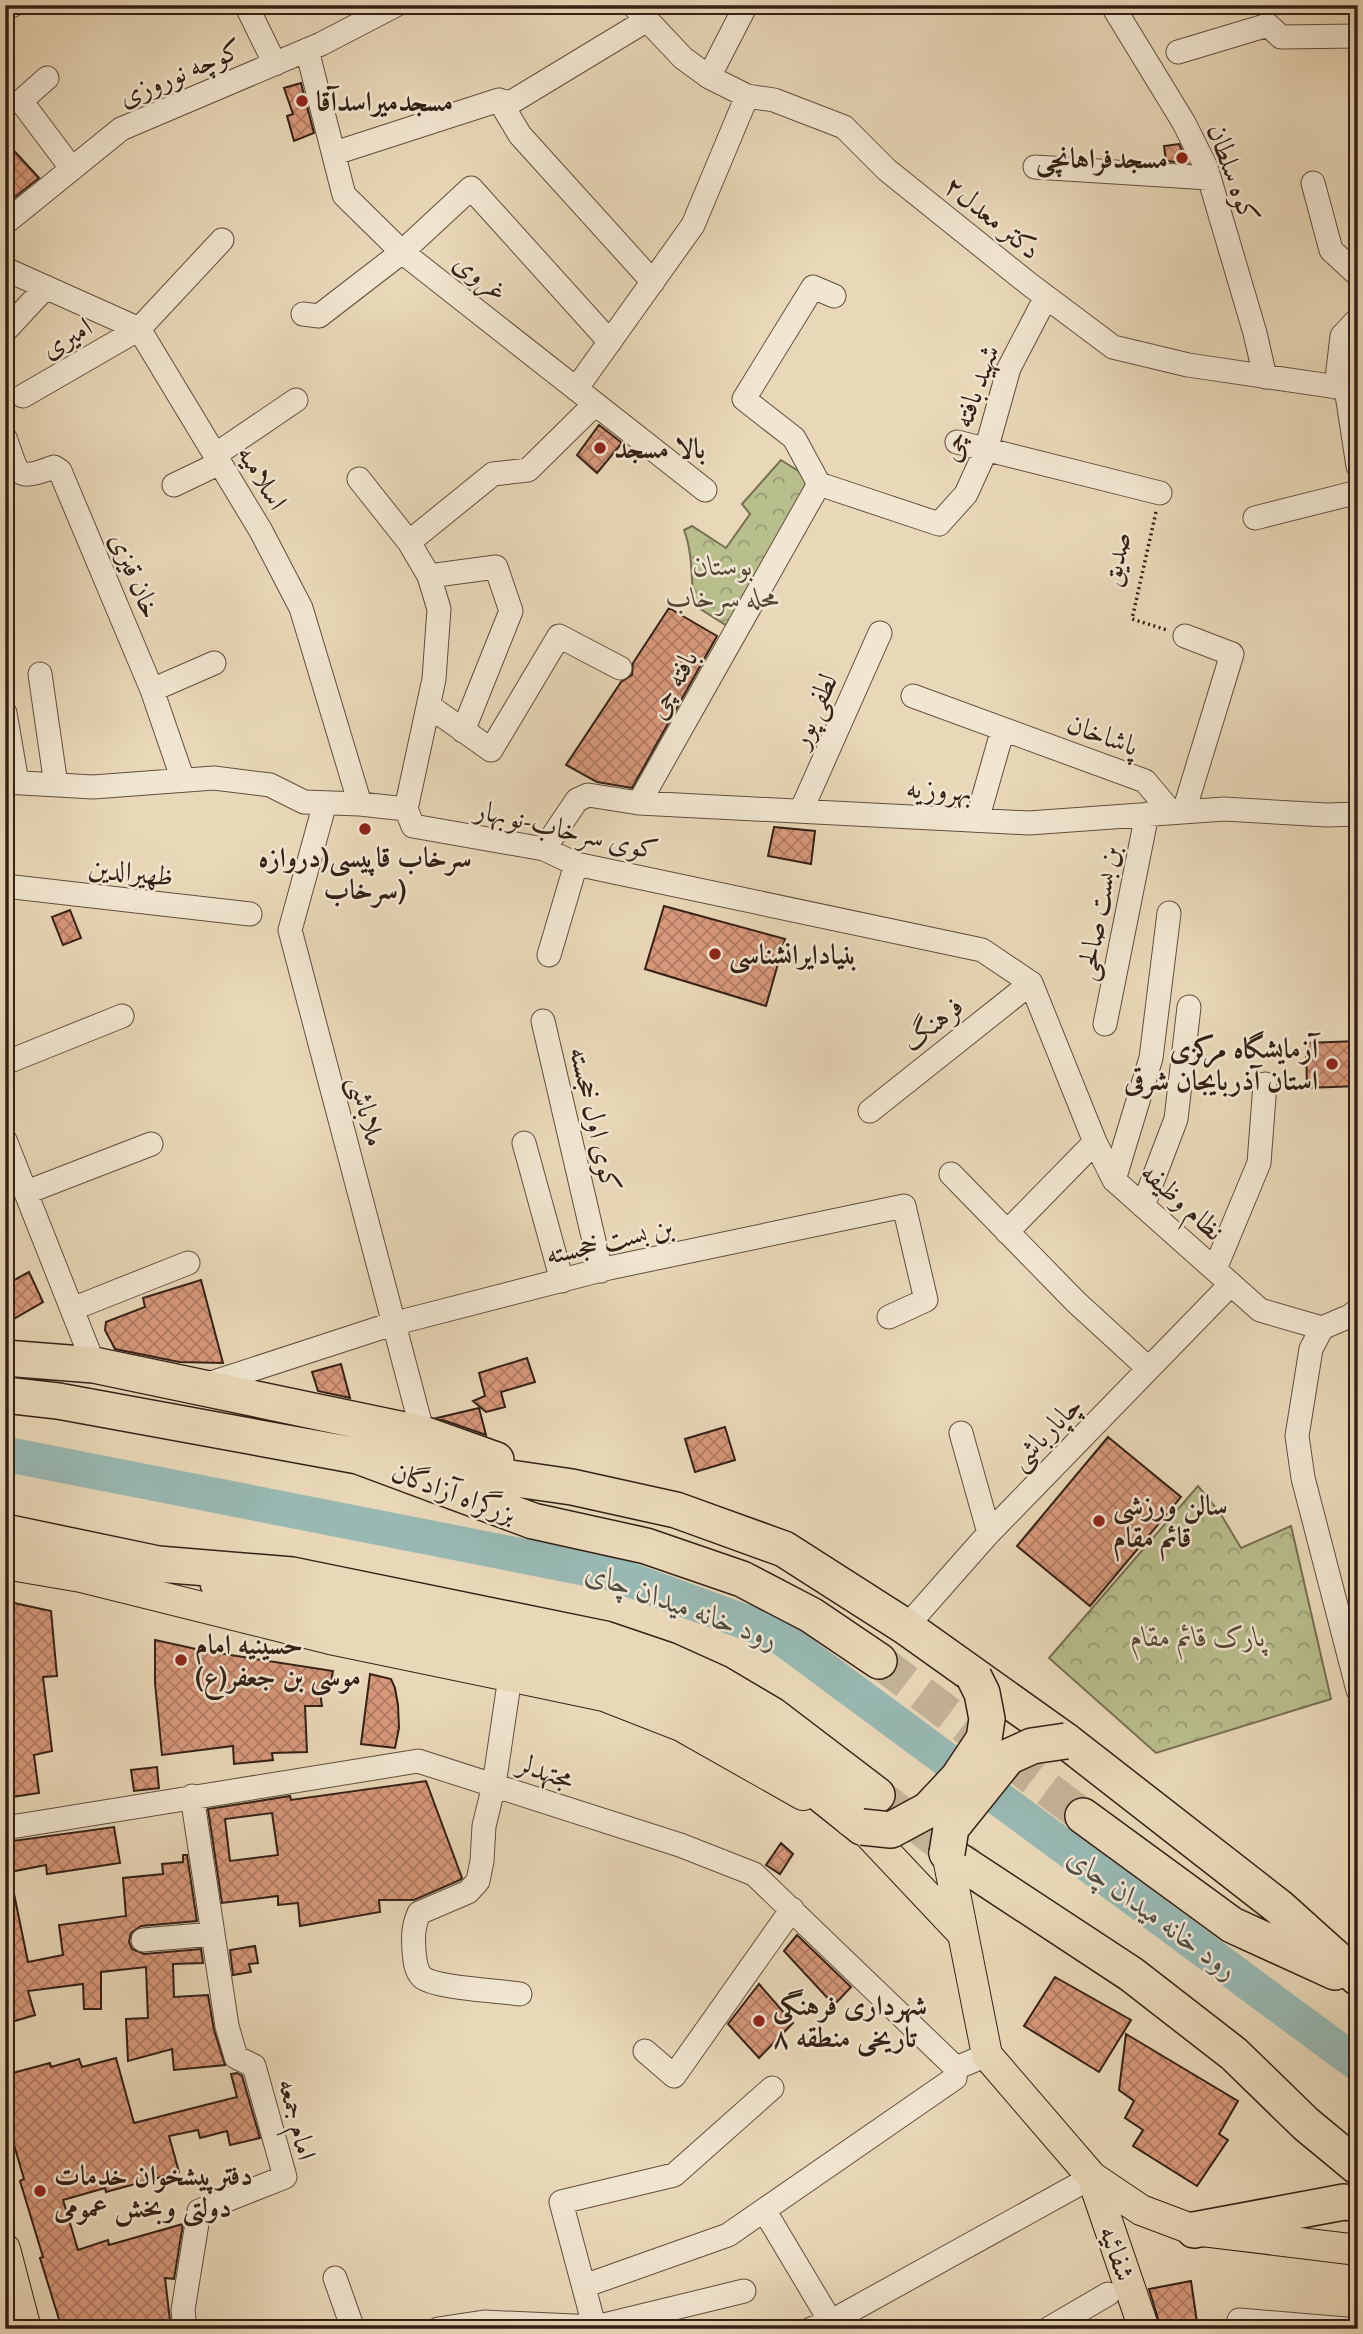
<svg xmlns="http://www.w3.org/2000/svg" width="1363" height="2334" font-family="'EB Garamond',Amiri,serif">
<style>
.forest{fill:url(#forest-crowns);stroke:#766f52;stroke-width:2}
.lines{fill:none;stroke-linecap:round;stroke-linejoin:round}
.river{stroke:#98b9b3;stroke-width:35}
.building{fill:url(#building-cross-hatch);stroke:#342016;stroke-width:2;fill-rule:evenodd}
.highway-tunnel{stroke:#c5b398;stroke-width:35;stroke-dasharray:35 18;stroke-linecap:butt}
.minor-casing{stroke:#614e3e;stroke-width:25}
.major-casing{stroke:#342016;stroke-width:32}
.highway-casing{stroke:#342016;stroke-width:38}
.path{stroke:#342016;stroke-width:3.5;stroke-dasharray:2 3.5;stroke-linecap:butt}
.minor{stroke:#f1e6d1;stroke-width:23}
.major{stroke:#e9d8b8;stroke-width:30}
.highway{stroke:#e9d8b8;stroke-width:35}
.highway-bridge-casing{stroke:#342016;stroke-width:38;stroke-linecap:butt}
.highway-bridge{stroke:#e9d8b8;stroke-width:35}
.poi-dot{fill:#8f2418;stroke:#f1e6d1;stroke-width:2.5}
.labels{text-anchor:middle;stroke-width:5;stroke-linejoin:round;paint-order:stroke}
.street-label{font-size:28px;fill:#342016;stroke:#f1e6d1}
.poi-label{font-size:28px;font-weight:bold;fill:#342016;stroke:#f1e6d1;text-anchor:start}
.park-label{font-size:28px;font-style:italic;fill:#554834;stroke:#f1e6d1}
.water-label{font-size:30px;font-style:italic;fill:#524e45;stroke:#f1e6d1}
</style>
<defs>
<pattern id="forest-crowns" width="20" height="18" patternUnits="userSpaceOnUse" patternTransform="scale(1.75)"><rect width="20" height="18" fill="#b9be8d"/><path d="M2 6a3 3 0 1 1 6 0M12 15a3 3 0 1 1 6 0" fill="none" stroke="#979a72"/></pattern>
<pattern id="building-cross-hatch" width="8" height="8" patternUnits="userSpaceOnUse" patternTransform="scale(1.75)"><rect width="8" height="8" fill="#d8997b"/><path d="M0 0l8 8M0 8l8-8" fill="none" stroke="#b07c64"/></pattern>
</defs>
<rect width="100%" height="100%" fill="#e9d8b8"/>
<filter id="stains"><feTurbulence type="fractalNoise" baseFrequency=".00286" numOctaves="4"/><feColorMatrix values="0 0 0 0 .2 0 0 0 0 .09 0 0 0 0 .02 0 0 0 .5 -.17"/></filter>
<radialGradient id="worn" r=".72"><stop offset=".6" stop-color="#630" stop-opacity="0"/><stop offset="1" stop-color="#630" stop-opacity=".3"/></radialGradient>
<path class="forest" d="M781,460l38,24 -87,145 -38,-24c-3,-24 -1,-52 -10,-75l8,-4 34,22 24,-34 -8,-10z
M1198,1486l22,27 21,35 50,-22 40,173 -175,54 -107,-95z"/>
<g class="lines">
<path class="river" d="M5,1454l609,120 161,59 583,431"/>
</g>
<path class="building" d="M301,83l13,50 -20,8 -7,-25 6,-2 -9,-26z
M5,141l34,37 -34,27z
M1179,144l9,19 -22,-2 -2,-15z
M599,425l23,18 -25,30 -20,-18z
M669,608l48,28 -85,152 -35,-6 -31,-17 55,-83 11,-7 1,-12z
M774,827l41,4 -4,33 -43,-8z
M664,906l121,33 -19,67 -121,-37z
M70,910l11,28 -18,7 -11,-28z
M1358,1041v45l-51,2 -1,-45z
M29,1272l14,30 -38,22v-39z
M201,1280l22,83 -44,-1 -64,-13 -10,-19 1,-8 39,-15 -2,-9z
M527,1358l8,24 -34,10 4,15 -19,5 -13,-11 12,-5 -6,-23z
M341,1364l9,34 -32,-7 -6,-19z
M479,1408l7,27 -49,-17z
M725,1427l10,33 -40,12 -10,-33z
M1108,1437l73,60 -91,109 -73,-60z
M5,1601l46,10 6,65 -14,1 9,74 -18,4 5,38 -34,5z
M155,1640l50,11 128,20 -4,21 -9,1 2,13h-17l2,46 -35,1 1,7 -39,4 -1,-18 -71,9 -7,-72z
M370,1674l21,5 4,9 3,17 1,23 -4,20 -34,-4z
M157,1767l2,21 -25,3 -3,-21z
M426,1781l36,97 -2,2 -46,20h-35l1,12 -80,14 -2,-23 -20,2v-9l-56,7 -14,-94 82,-13 1,4zM272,1813l6,42 -48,6 -5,-42z
M114,1827l6,36 -73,11 -1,-9 -41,8v-31z
M781,1843l12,11 -13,20 -14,-9z
M183,1855h4l10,66 -56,5 -10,7 -2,9 3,7 12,5 57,-5 2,14 -30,1 1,33 34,-2 6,35 11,35 -51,5 -2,-21 -44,12 -2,-42 22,-1 -2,-51 -45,5v37h-17l-1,-25 -55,7 7,24 -30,9v-140h7l16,78 35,-7 -4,-30 67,-9 -3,-38 40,-4 -1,-10 21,-2z
M797,1935l54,52 -17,18 -50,-54z
M255,1946l3,17 -9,1 2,8 -18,3 -3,-25z
M1055,1977l76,43 -32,52 -75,-46z
M759,1984l34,39 -34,35 -31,-34z
M1126,2034l112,67 -19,33 9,6 -31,46 -64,-40 10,-16 -18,-12 9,-17 -15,-11z
M116,2058l18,65 103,-26 -6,-23 6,-1 5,3 18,62 -30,7 -3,-14 -27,7 -2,-8 -29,6 10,36 -73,20 -1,-4 -42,12 15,50 30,-10 1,5 74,-21 -9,55 -9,-1 6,51h-109l-22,-71 3,-1 -23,-76 4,-2 -19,-65v-39l45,-12 1,4 28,-8 3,8z
M1191,2281l7,48h-37l-12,-40z"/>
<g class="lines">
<path class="highway-tunnel" d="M879,1661l204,155
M877,1795l92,70"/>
<g class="minor-casing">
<path id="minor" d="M246,5l29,59
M633,5l50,53 26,19 38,19 27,4 70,27 43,43 142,114 84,63 75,18 170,25
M1112,5l72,118 22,44 49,166 10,44
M5,9l8,-4
M307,50l37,145 58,57 303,238
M1178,52l90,-27 13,12 77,-1
M709,77l37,-72
M47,78l-26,23 51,68
M499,100l21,35 133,147
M335,153l164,-53 11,3 137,-83
M1035,167l174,11
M1313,183l18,67 27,25
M5,223l116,-94 200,-85 75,-39
M5,269l134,60 122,202 40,77 59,196
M303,314l16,2 83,-64 69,-64 139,154
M5,331l41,-44
M1336,387l6,-51 16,-17
M1346,388l12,78
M576,389l117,-164 54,-129
M23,396l116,-67 83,-89
M5,438c14,36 8,44 49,29l6,4 92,219 31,90
M957,442l203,51
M215,455l81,-55
M359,479l50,63
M819,484l120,40 27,-30 20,-44 23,-82 37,-71
M819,484l-25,-46 -50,-39 69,-112 21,9
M174,485l46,-22
M1255,518l103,-26
M429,576l67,-9 15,44 -48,120
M40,674l16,111
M152,690l62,-27
M913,696l232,85 26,31
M429,706l62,44 68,-114 61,32
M5,713l12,69
M5,782l88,5 121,-9 56,7 34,17 56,2 46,5 7,17 131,23 32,15 406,86 49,33
M325,803l-35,127 133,504
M639,803l180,-319
M406,809l28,-130 5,-70 -10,-33 -20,-34 84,-68 35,-4 67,-66
M801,811l79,-178
M1184,811l48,-157 -47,-18
M977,820l26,-91
M544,849l33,-49 11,-5 51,8 390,20 195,-14 103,6 31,-1
M5,886l245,28
M549,955l27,-91
M1031,983l64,159 19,38 146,130 62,18
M543,1021l58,250
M1105,1024l42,-210
M5,1063l117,-47
M870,1111l161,-128
M5,1140l89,225
M524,1143l38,138
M951,1174l125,128 72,66
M1114,1180l37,-122 18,-145
M27,1192l124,-48
M1143,1206l33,-87 13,-112
M1007,1232l88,-90
M1215,1269l44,-106 6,-79
M72,1309l116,-46
M1358,1310l-8,6 -28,12 -11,21 -14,87 6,42 55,212
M205,1385l187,-61 217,-56 295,-62 22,94 -37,17
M961,1433l28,100
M906,1627l83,-94 242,-249
M510,1677l-16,108 -10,41 -2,35 -4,20 -10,11 -49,21c-6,14 -6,23 -5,38 1,9 1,19 8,26 12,11 79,14 98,17
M5,1828l413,-67 262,84 74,29 202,194 31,-13
M143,1940l70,-6
M645,2051l29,25 118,-167
M335,2278l18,51
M584,2286l144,-51 36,-25
M185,2329l-2,-19 16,-99 86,-34 -31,-111 -18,-9 -9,-31 -35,-230
M438,2329l46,-7 112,5 148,-36
M595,2329l-34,-127 113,-27 98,-87
M811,2329l19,-7 262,-145
M835,2329l-71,-119 191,-132 1,-10
M1048,2329l60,-35
M1237,2329l2,-9 107,9"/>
</g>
<g class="major-casing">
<path id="major" d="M5,1564l76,13 249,62 274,57 77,30 122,69
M850,1821l12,6 99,105
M947,1853l40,202 105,122 49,33 53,20 164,20
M1092,2177l52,152
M5,2249l21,80"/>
</g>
<g class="highway-casing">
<path id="highway" d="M5,1358l89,7 105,22 224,47 73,26
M5,1395l53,6 300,55 175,65 113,25 96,33 69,36 68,46
M358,1456l214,31 104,23 108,39 122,78 160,114 213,166 79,71
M5,1532l153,32 134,11 313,64 62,21 51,23 54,32 105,80
M218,1583l59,18 322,67c34,11 68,22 99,39 59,34 111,78 164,120
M1083,1816l149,109 103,47
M947,1853l184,121 103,80 72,70 52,43
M1194,2230l150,-28 14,2"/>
</g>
<path class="path" d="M1156,512l-24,107 35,11"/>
<use href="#minor" class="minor"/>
<use href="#major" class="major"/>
<use href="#highway" class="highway"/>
<g class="highway-bridge-casing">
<path id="highway-bridge" d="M862,1827l29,3 37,-20 30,-32 26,-39 3,-20 -5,-26 -8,-16
M947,1853l4,-25 57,-71 24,-11 34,-5"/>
</g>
<use href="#highway-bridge" class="highway-bridge"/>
</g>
<g class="poi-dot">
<circle cx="302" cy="101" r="7"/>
<circle cx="1182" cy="158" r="7"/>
<circle cx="600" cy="448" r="7"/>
<circle cx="365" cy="829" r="7"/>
<circle cx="715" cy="954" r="7"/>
<circle cx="1332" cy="1064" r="7"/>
<circle cx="1099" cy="1521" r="7"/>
<circle cx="181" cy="1660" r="7"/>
<circle cx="759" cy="2021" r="7"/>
<circle cx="40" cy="2191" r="7"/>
</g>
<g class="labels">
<g class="street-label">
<text transform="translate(180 72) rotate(-23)" y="10">کوچه نوروزی</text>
<text transform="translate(1234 173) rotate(70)" y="10">کوه سلطان</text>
<text transform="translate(993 217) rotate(39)" y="10">دکتر معدل۲</text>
<text transform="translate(481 276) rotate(38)" y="10">غروی</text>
<text transform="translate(66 337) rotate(-30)" y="10">امیری</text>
<text transform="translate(969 403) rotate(-70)" y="10">شهید بافته چی</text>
<text transform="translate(263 477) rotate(59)" y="10">اسلامیه</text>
<text transform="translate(1115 559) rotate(-78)" y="10">صدیق</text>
<text transform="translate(136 575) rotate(67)" y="10">خان قیزی</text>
<text transform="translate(672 684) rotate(-61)" y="10">بافته چی</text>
<text transform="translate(813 710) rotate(-66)" y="10">لطفی پور</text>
<text transform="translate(1103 734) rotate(20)" y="10">پاشاخان</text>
<text transform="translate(939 789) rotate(3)" y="10">بهروزیه</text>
<text transform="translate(567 829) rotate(13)" y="10">کوی سرخاب-نوبهار</text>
<text transform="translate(131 871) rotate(7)" y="10">ظهیرالدین</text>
<text transform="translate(1097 913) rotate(-79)" y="10">بن بست صالحی</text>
<text transform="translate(932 1023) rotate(-38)" y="10">فرهنگ</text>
<text transform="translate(368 1111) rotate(75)" y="10">ملاباشی</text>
<text transform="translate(596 1119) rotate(77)" y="10">کوی اول خجسته</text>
<text transform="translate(1183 1201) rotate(42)" y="10">نظام وظیفه</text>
<text transform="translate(609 1240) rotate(-13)" y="10">بن بست خجسته</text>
<text transform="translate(1045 1432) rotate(-46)" y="10">چاپارباشی</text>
<text transform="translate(454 1492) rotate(20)" y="10">بزرگراه آزادگان</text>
<text transform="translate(546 1771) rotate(18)" y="10">مجتهدلر</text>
<text transform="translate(298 2119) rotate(76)" y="10">امام جمعه</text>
<text transform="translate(1118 2253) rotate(71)" y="10">شفائیه</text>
</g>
<g class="poi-label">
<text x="316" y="111">مسجدمیراسدآقا</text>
<text x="1168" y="168" text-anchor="end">مسجدفراهانچی</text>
<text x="614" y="458">بالا مسجد</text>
<text x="365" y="867" text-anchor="middle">سرخاب قاپیسی(دروازه<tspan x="365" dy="32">سرخاب)</tspan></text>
<text x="729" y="964">بنیادایرانشناسی</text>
<text x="1318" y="1058" text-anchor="end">آزمایشگاه مرکزی<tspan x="1318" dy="32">استان آذربایجان شرقی</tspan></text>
<text x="1113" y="1515">سالن ورزشی<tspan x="1113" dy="32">قائم مقام</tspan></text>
<text x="195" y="1654">حسینیه امام<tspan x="195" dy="32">موسی بن جعفر(ع)</tspan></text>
<text x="773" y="2015">شهرداری فرهنگی<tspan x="773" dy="32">تاریخی منطقه ۸</tspan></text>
<text x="54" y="2185">دفترپیشخوان خدمات<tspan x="54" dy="32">دولتی وبخش عمومی</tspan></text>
</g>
<g class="park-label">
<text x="723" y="575">بوستان<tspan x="723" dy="32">محله سرخاب</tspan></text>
<text x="1198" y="1646">پارک قائم مقام</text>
</g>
<g class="water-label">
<text transform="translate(682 1605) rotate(20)" y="10">رود خانه میدان چای</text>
<text transform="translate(1153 1913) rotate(36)" y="10">رود خانه میدان چای</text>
</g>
</g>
<rect width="1363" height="2334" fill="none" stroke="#e9d8b8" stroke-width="28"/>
<rect x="7" y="7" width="1349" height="2320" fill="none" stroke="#342016" stroke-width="3.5"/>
<rect x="14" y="14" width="1335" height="2306" fill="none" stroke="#342016" stroke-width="2"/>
<rect width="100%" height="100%" filter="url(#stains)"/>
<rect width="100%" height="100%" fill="url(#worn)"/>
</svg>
